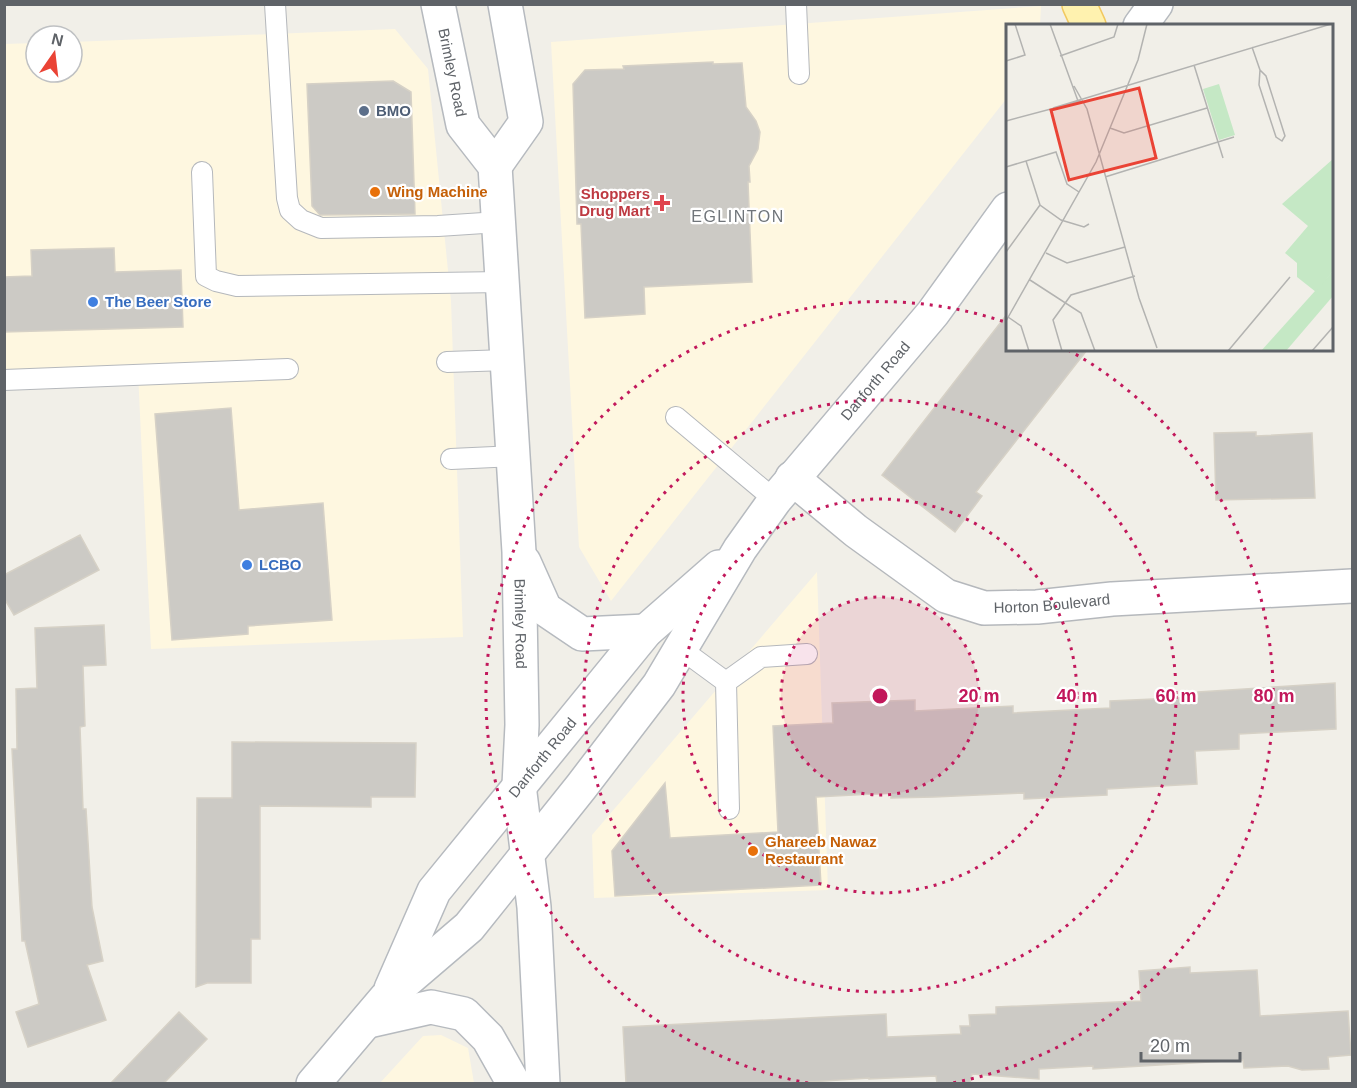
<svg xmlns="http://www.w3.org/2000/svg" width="1357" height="1088" font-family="Helvetica,sans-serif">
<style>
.commercial{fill:#fef7e0}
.building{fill:#cccac5;stroke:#d6d1c6;stroke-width:1.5}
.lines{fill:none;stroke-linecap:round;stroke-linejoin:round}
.lane-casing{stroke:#b5b8bc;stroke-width:22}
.street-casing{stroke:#b5b8bc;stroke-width:36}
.secondary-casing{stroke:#b6babf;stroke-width:36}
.primary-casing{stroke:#f2c960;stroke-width:36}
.lane{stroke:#fff;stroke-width:20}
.street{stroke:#fff;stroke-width:33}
.secondary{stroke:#fff;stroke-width:33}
.primary{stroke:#fff2af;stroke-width:33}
.ring{fill:none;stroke:#c2185b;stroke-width:3;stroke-dasharray:3 6}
.service-dot{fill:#5c6f8a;stroke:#fff;stroke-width:2}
.food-dot{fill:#e8710a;stroke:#fff;stroke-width:2}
.health-dot{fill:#e0444e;stroke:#fff;stroke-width:2}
.shop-dot{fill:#3f7fe0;stroke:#fff;stroke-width:2}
.labels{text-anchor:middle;stroke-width:4.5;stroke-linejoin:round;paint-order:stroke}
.street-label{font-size:15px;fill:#5f6368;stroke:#fff}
.service-label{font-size:15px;font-weight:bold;fill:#4e5e75;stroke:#fff;text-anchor:start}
.food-label{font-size:15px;font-weight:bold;fill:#c56008;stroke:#fff;text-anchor:start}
.health-label{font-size:15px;font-weight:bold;fill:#be3a42;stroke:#fff;text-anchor:end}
.shop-label{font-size:15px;font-weight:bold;fill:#366cbe;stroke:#fff;text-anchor:start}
.neighbourhood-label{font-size:16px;letter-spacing:1.5px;fill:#70757a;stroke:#fff}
.inset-road{fill:none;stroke:#b3b3b1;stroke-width:1.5}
.view{fill:#ea4335;fill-opacity:0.15;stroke:#ea4335;stroke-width:3}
.inset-edge{fill:none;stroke:#5f6368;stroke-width:3}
.centre{fill:#c2185b;stroke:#fff;stroke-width:3}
.ring-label{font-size:18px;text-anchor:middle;font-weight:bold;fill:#c2185b;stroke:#fff;stroke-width:4.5;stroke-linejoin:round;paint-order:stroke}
</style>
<rect width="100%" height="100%" fill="#f1efe8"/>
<path class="commercial" d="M1041,6l-1,19 -32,1 -1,72 -396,503 -32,-54 -28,-505z
M395,29l33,40 23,232 12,336 -312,12 -13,-277 -133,6 -1,-334 32,-1v29h36v-30z
M817,572l11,318 -234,8 -2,-63z
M441,1035l27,13 6,35h-94l43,-47z"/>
<path class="building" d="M713,62v2l29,-1 4,44 10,14 4,11 -2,17 -9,17 1,16h-2l4,100 -108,5 1,27 -60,4 -4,-94h-4l-4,-140 12,-14 39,-1 -1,-3z
M393,81l18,11 4,122 -95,1 -8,-9 -5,-122z
M114,248l1,24 66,-2 2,57 -179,5v-55l28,-1 -1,-26z
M1008,313v37h79l-111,142 6,4 -27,36 -73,-57z
M231,408l8,102 84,-7 9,117 -84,6v8l-76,6 -17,-226z
M1256,432v4l56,-3 3,65 -99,2 -2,-67z
M80,535l19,35 -85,45 -10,-17v-23z
M104,625l2,40 -23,1 2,60 -5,1 3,82h3l6,98 11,54 -16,4 19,55 -78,27 -12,-35 23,-8 -14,-63h-3l-10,-192h5l-1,-60 21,-1 -2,-60z
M1335,683l1,46 -97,5v15l-44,2 2,33 -90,5v6l-83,4v-6l-90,4 -43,1v-5l-75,4 5,88 -206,11 -3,-45 53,-68 5,55 108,-6 -5,-106 60,-3 -1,-20 83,-3v11l98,-5v7l97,-5v-7l88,-4v-5z
M232,742l184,1 -1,54h-44v10l-111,-1v133h-9v44h-44l-11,4 1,-189h35z
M1190,967v6l67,-3 3,46 88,-5 3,44 -23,2 1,12 -27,1 -14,-4 -44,2 -1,-8 -150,9v-3l-54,3v10l-67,-5 -2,9h-33l-1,-7 -67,3v-1l-74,5h-169l-3,-56 263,-13 1,23 74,-3 -1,-8h10l-1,-11 27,-1v-7l145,-6 -2,-30z
M179,1012l28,27 -43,44h-53z"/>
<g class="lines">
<g class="lane-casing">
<path id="lane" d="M275,4l12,194 3,12 11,10 20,8 117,-2 61,-4
M796,4l3,70
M202,172l4,104 10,5 21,5 265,-4
M447,362l60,-2
M4,380l284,-11
M676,417l99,83
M451,459l62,-3
M681,649l45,33 3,127
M726,682l35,-25 46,-3"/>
</g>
<g class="street-casing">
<g id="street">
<path id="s1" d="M792,478l64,53 90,65 38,12 53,-1 75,-8 240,-13"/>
</g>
</g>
<g class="secondary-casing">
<g id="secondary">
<path id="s2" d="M438,4l25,121 32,41 24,386 3,173 -3,60 15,122 9,177"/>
<path d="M1140,26l16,-22"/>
<path d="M495,166l31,-44 -21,-118"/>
<path d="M524,562l21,47 37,25 64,-3"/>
<path id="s3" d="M391,989l43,-98 212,-260 73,-64"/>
<path d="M369,1021l62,-14 33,7 24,24 26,46"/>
<path id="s4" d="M313,1084l73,-86 83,-71 112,-140 78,-102 81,-136 35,-49 158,-187 75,-104"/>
</g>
</g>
<g class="primary-casing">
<path id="primary" d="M1079,4l10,22"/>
</g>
<use href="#lane" class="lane"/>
<use href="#street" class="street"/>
<use href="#secondary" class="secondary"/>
<use href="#primary" class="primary"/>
</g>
<circle cx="880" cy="696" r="99" fill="#c2185b" fill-opacity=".12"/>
<g class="ring">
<circle cx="880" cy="696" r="99"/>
<circle cx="880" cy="696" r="197"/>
<circle cx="880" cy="696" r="296"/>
<path d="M808 1083A394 394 0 1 1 1005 322M1068 350A394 394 0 0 1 952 1083"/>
</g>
<circle class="service-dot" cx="364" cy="111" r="6"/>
<g class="food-dot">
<circle cx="375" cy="192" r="6"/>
<circle cx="753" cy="851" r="6"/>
</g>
<path class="health-dot" d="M659 194h6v6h6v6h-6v6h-6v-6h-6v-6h6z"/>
<g class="shop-dot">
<circle cx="93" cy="302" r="6"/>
<circle cx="247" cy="565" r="6"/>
</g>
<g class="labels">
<g class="street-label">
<text dy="5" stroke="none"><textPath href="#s2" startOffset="70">Brimley Road</textPath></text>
<text dy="5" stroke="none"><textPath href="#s4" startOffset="904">Danforth Road</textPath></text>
<text dy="5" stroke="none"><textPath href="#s1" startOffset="302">Horton Boulevard</textPath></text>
<text dy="5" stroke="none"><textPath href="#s2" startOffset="634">Brimley Road</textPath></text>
<text dy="5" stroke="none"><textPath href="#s3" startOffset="279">Danforth Road</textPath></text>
</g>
<g class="service-label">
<text x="376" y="116">BMO</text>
</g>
<g class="food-label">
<text x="387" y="197">Wing Machine</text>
<text x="765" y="847">Ghareeb Nawaz<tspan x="765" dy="17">Restaurant</tspan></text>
</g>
<g class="health-label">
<text x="650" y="199">Shoppers<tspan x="650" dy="17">Drug Mart</tspan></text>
</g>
<g class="shop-label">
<text x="105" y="307">The Beer Store</text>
<text x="259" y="570">LCBO</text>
</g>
<g class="neighbourhood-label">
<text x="738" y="222">EGLINTON</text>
</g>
</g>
<g transform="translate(1006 24)">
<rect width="327" height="327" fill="#f1efe8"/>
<path d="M327,247v25l-47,55h-25z" fill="#c5e8c5"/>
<path d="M213,60l16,51 -16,5 -16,-51zM327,135v112l-17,21 -19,-15v-14l-12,-10 23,-27 -26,-22z" fill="#c5e8c5"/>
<path class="inset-road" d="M44,0l28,77M246,23l8,23 6,6 19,60 -3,5 -6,-4 -17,-52 1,-15M54,32l54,-19 4,-13M0,37l19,-6 -10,-31M188,41l29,93M68,62l13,23 52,189 18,50M47,84l278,-84M0,97l75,-20M104,104l14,5 83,-25M20,137l14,44 21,15 23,7 5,-3M0,143l50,-15 11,32 12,8M99,153l129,-40M0,228l34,-47M40,229l21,10 58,-16M24,256l51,33 14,38M2,293l13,9 8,25M0,297l90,-159 42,-102 9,-36M56,327l-9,-31 18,-25 64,-19M222,327l62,-74M306,327l21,-24"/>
<path class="view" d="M133,64l17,70 -87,22 -18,-70z"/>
<rect width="327" height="327" class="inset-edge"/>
</g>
<circle cx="880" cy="696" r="9" class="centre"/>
<g class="ring-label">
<text x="979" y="702">20 m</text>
<text x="1077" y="702">40 m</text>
<text x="1176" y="702">60 m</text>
<text x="1274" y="702">80 m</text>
</g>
<rect width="1357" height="1088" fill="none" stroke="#5f6368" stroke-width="12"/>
<g transform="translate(54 54) rotate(14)"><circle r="28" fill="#ffffff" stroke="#bfc1c3" stroke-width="1.5"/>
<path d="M0-4.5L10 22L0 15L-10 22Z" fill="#ea4335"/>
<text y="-9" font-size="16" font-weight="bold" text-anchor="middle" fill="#5f6368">N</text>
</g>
<path d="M1141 1052v9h99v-9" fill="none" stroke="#5f6368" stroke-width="3"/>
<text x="1150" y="1052" font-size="18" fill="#5f6368" stroke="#ffffff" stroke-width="4.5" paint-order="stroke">20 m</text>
</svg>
